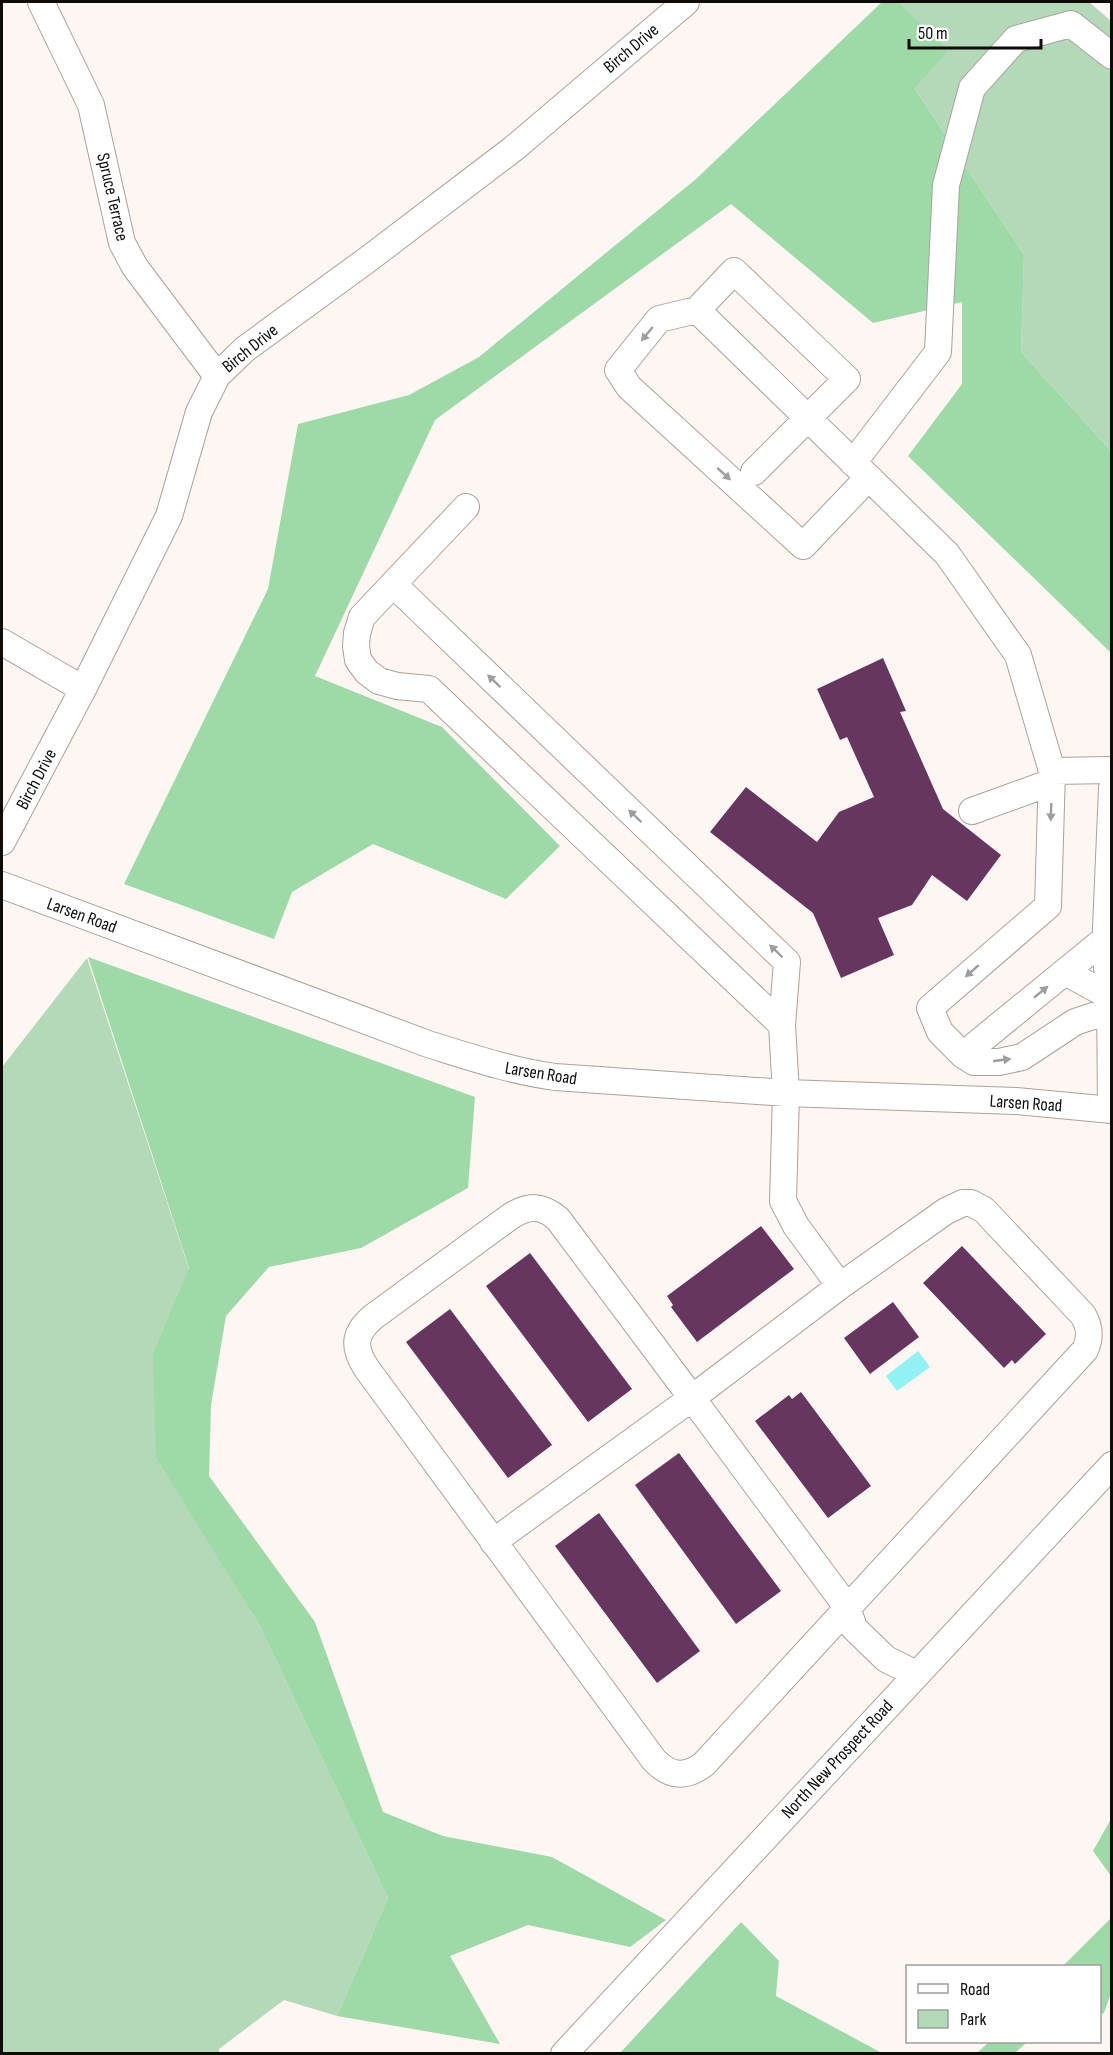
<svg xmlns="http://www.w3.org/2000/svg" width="1113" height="2055" font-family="'Sofia Sans Condensed',sans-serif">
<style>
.green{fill:#b3d9b8}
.forest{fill:#9ed9a8}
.water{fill:#91f1f3}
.building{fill:#673660}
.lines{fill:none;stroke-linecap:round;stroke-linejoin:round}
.minor-casing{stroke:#aaa19c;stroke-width:28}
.minor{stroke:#fff;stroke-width:26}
.oneway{fill:#9f9d9d}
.labels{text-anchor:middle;stroke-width:6;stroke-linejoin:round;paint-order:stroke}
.street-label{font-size:18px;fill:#0e0b09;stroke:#fff}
</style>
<rect width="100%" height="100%" fill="#fef6f2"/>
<path class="green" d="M899,2h190l22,19v430l-90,-99 3,-97 -109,-166 32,-39z
M87,958l102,311 -36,83 64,203 44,73 127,270 -51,118 -53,-16 -65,49v4h-217v-986z"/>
<path class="forest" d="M882,2h17l49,48 -33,39 109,166 -3,97 90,99v202l-203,-197 54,-72v-82l-89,21 -142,-119 -296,216 -120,256 127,51 118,119 -54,53 -133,-55 -81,48 -18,47 -150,-55 144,-295 30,-165 111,-29 70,-38 217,-178z
M88,957l387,140 -7,91 -107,60 -92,19 -43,49 -15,89 -2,71 106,146 68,190 60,24 109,21 114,63 -36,27 -102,-22 -78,31 50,88 -163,-28 51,-118 -127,-270 -105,-171 -3,-105 36,-84z
M1111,1819v57l-18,-25z
M1111,1918v75l-7,20 -4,2v-49h-37z
M741,1922l38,39 -3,35 106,57h-262z
M989,2042h38l-12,11h-38z"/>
<path class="water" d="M918,1351l12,16 -33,24 -11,-15z"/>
<path class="building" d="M883,658l23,53 -6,1 43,97 58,46 -34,46 -35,-26 -20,30 -34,13 16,37 -53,23 -28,-65 -103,-81 36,-45 71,55 22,-30 35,-15 -27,-60 -7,3 -23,-51z
M761,1226l33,43 -97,73 -26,-35 2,-2 -6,-9z
M962,1246l84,88 -31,30 -3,-4 -8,8 -81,-85z
M530,1253l102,136 -44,33 -102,-136z
M893,1302l26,35 -49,37 -26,-36z
M450,1309l102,136 -44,33 -102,-136z
M801,1392l70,94 -43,32 -73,-97 34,-26 3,4z
M679,1453l102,138 -45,33 -101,-139z
M599,1513l101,138 -43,32 -102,-137z"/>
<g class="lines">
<g class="minor-casing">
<path id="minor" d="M41,2l50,103 31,138 13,24 82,109
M697,310l250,244 71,101 34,116
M853,463l85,-111 8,-167 26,-97 44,-49 55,-15 41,32
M754,472l93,-93 -113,-108 -37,39 -38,9 -41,51 11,17 174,159 65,-68
M466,507l-104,110 -5,16 -1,13 2,14 9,12 12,9 18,5 32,3 353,336 4,68 -3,108 13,25 44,60
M393,584l394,378 -5,63
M2,642l81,47
M972,811l80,-29
M2,842l81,-153 86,-173 30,-104 18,-36 28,-27 122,-89 146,-111 173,-147
M2,885l426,159c42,13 83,27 127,33l231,16 230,8 96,9
M1065,972l46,25
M1111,1015l-18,1 -18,6 -53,35 -23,5h-25l-11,-7 -23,-23 -10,-24 118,-102 4,-135 60,-1
M963,1055l142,-116
M1111,1110l-1,-119 -5,-40 7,-163
M963,1203h8l13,7 99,105c7,12 8,22 2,35l-381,414c-18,14 -34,13 -50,-4l-287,-391c-14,-21 -14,-35 6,-52l138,-101c18,-11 31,-11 47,3l134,179 148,-112 106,-75z
M493,1542l199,-144 155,209 7,21 32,31 30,15
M564,2054l548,-589"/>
</g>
<use href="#minor" class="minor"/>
</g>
<defs><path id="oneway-solid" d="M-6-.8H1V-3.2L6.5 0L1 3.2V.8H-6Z" transform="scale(1.5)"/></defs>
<g class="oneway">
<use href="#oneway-solid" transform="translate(647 334) rotate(129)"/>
<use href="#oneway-solid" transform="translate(724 474) rotate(42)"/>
<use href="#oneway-solid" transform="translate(494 681) rotate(-136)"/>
<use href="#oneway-solid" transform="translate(1051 812) rotate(92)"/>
<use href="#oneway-solid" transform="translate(635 816) rotate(-136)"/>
<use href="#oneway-solid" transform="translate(776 951) rotate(-136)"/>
<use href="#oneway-solid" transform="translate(972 971) rotate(139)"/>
<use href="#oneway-solid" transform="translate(1041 992) rotate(-39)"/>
<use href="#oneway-solid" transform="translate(1002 1060) rotate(-8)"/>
</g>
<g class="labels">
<g class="street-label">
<text transform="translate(631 48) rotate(-40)" y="6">Birch Drive</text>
<text transform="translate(113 197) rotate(77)" y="6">Spruce Terrace</text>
<text transform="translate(250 348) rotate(-39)" y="6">Birch Drive</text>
<text transform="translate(36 779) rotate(-62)" y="6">Birch Drive</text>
<text transform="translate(82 915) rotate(20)" y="6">Larsen Road</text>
<text transform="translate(541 1073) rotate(9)" y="6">Larsen Road</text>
<text transform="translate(1026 1103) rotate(4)" y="6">Larsen Road</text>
<text transform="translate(837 1759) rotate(-47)" y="6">North New Prospect Road</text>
</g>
</g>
<rect width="1113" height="2055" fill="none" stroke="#0e0b09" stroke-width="6"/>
<rect x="906" y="1965" width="195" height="78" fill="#ffffff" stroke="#9f9d9d" stroke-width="1.5"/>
<rect x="918" y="1984" width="30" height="9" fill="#ffffff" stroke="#9f9d9d" stroke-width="1.5"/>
<text x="960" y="1995" font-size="18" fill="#0e0b09">Road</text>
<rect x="918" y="2010" width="30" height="18" fill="#b3d9b8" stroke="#9f9d9d" stroke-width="1.5"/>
<text x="960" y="2025" font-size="18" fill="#0e0b09">Park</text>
<path d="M909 39v9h132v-9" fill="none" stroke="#0e0b09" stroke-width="3"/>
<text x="918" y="39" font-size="18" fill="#0e0b09" stroke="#ffffff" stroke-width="4.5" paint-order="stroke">50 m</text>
</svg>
